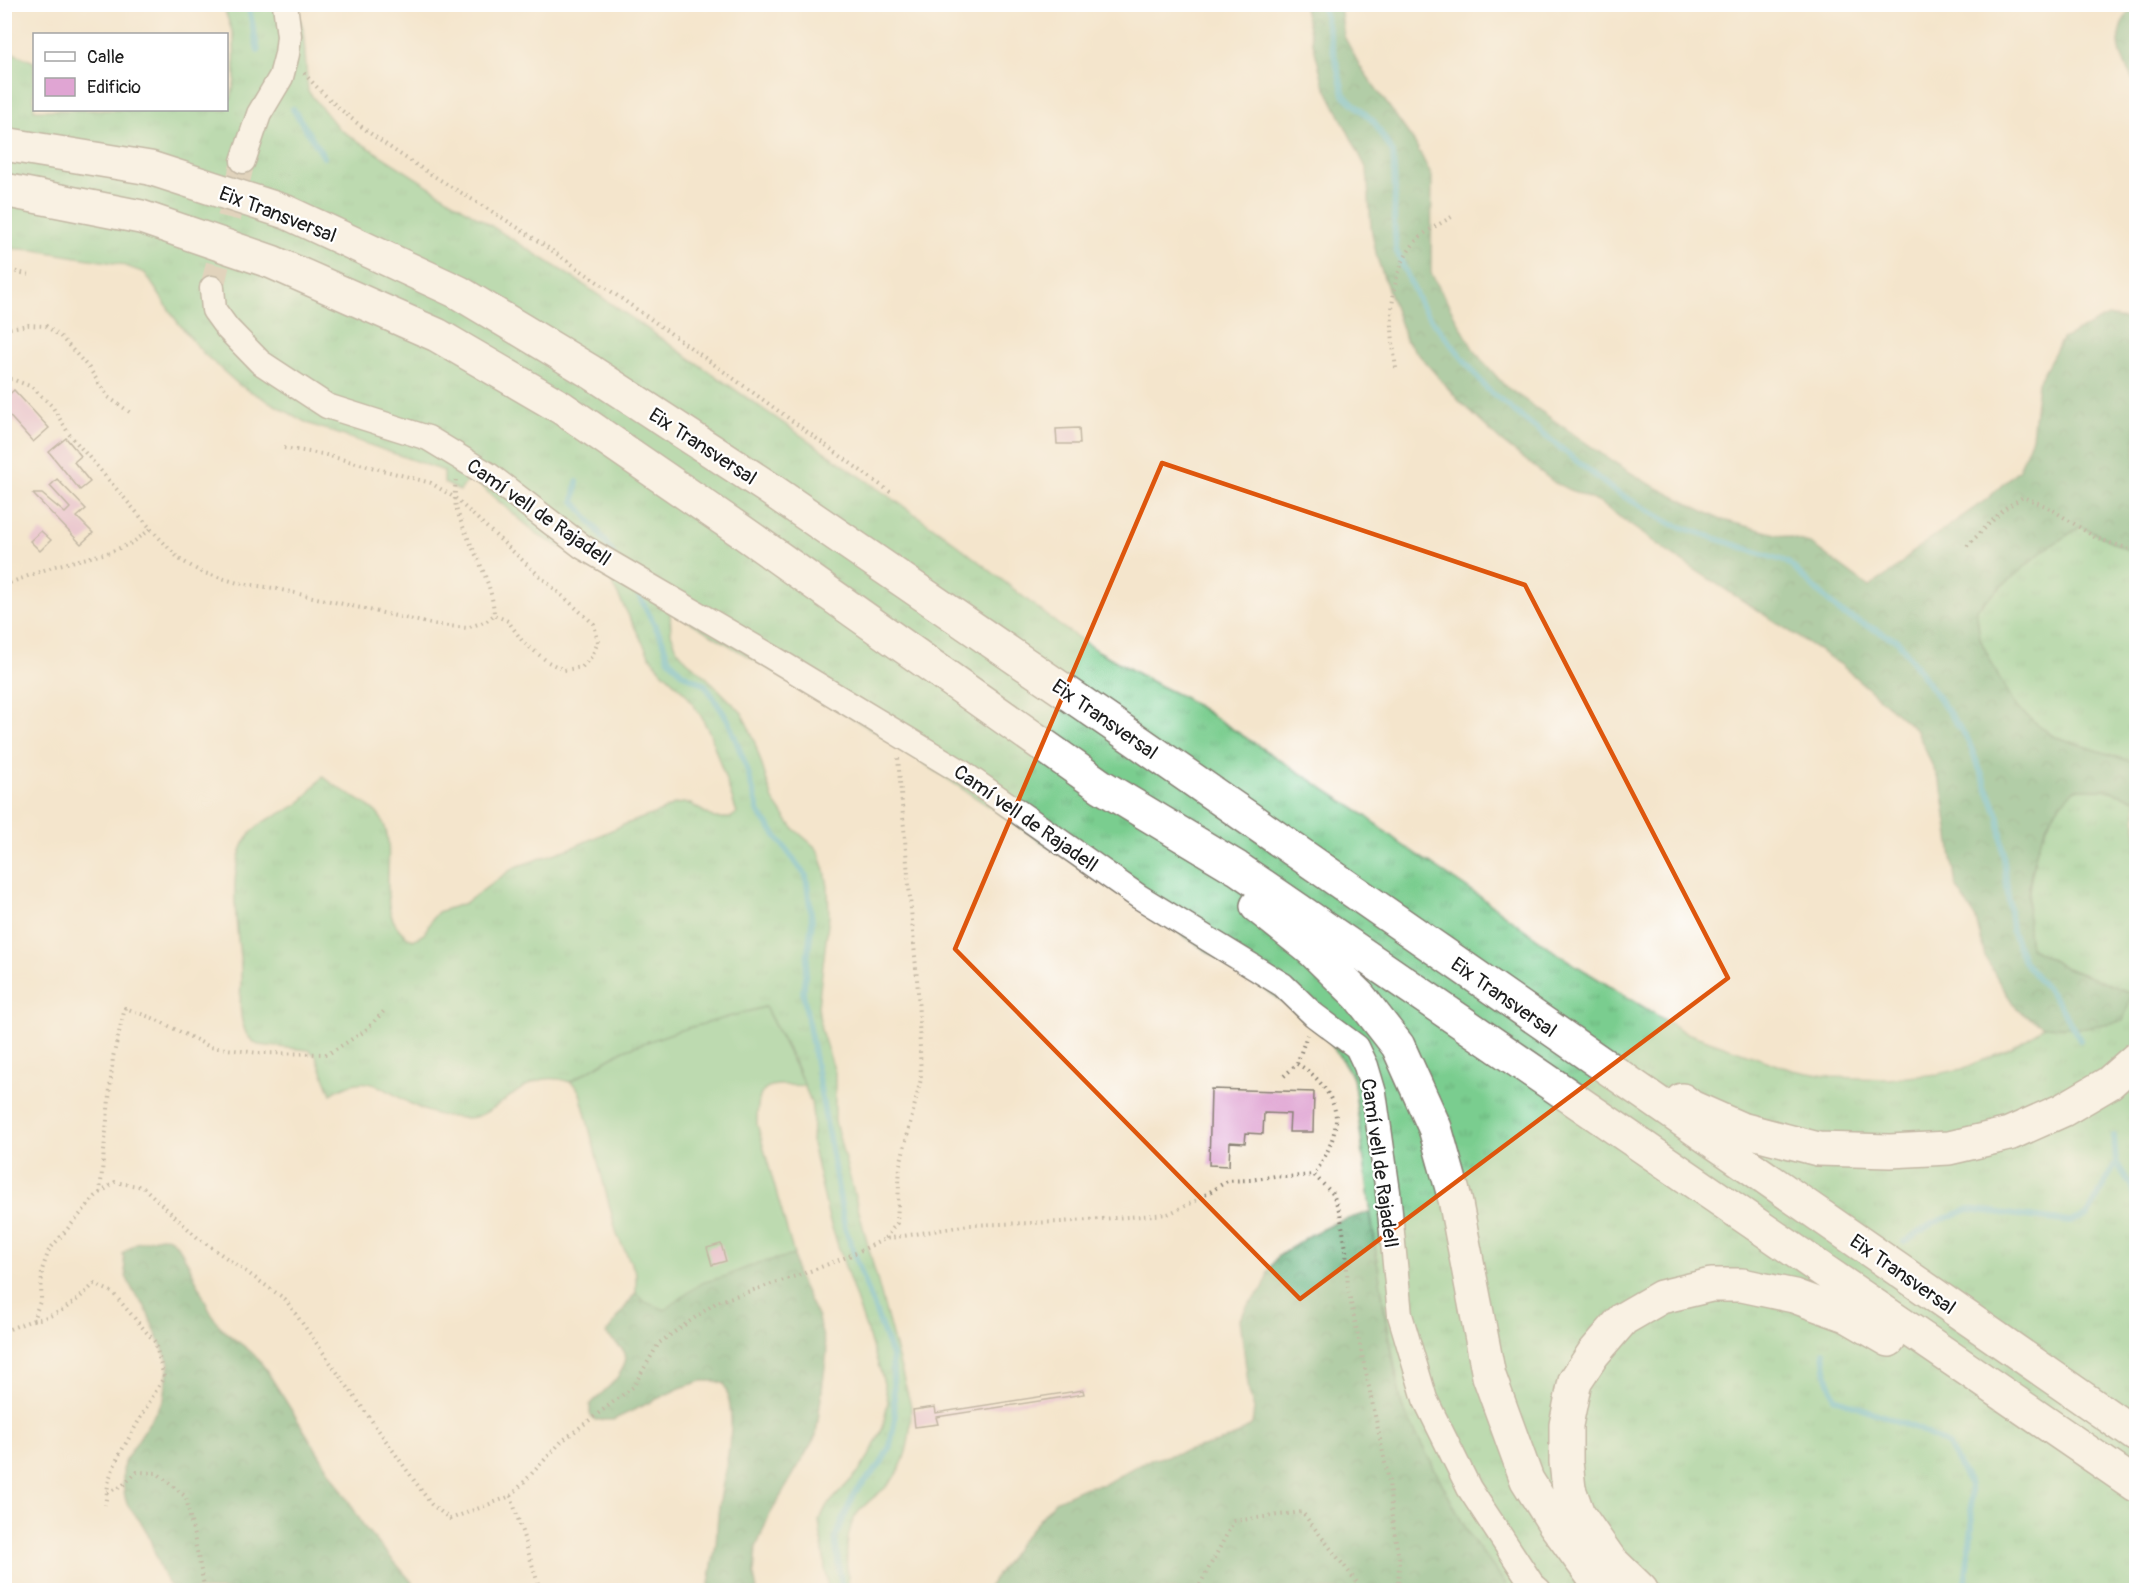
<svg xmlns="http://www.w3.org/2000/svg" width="2141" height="1595" font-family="Pangolin,sans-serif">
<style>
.grass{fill:url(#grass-tufts);stroke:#4b7456;stroke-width:1.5}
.forest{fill:url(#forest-crowns);stroke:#40664b;stroke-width:1.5}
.garden{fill:#7acd8f;stroke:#4b7456;stroke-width:1.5}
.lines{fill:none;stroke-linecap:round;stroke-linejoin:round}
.stream{stroke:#4bb5c8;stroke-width:6}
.building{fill:#e0a5d3}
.minor-tunnel{stroke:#c9bda9;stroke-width:24;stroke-dasharray:24 12;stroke-linecap:butt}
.minor-casing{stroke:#888074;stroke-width:27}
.highway-casing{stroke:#888074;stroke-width:36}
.path{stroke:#888074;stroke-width:4;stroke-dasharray:1.5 4.5;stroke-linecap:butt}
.minor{stroke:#fff;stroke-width:24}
.highway{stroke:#fff;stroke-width:33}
.marked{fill:none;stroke:#de560d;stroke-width:4.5;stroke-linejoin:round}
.labels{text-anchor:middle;stroke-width:4.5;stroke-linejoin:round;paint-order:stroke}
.street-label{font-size:20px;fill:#1c1c1c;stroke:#fff}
</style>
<defs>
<pattern id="grass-tufts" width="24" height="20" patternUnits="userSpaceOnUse" patternTransform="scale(1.5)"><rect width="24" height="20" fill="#7acd8f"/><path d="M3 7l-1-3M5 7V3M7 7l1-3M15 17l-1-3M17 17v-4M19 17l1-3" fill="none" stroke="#69af7b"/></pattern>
<pattern id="forest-crowns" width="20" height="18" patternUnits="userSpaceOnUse" patternTransform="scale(1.5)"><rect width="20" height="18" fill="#63b07a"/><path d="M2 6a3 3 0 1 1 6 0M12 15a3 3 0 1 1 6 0" fill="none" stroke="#518e63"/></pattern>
</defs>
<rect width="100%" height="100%" fill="#fff"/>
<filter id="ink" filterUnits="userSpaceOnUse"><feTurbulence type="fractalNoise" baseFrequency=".0167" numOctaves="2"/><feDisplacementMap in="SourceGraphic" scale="12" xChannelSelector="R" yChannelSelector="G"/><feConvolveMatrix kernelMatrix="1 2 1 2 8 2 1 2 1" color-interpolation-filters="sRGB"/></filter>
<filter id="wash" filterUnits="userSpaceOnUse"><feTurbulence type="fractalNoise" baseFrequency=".008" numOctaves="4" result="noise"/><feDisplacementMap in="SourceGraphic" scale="24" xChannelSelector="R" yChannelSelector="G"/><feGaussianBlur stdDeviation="1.35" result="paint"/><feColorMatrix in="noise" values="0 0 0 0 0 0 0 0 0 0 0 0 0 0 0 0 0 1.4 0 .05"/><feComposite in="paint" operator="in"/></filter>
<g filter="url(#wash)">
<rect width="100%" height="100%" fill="#f4e5cc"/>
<path class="grass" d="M223,5h72l8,23 5,63 31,38 239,152 367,254 114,90 39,26 62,35 25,12 181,118 35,28 84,56 74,55 125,77 108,38 39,7 56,2 51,-5 24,-5 49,-21 24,-14 9,-8 36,2 -16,-61 -35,-19 -3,-29 4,-35 8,-41 23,-42 14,-12h29l32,10v791h-626l-41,-55 -67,-128 -24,-139 -25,-191 -24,-36 -46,-40 -402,-266 -211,-125 1,23 6,16 10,12 14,11 41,41 11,24 20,63 19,27 22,19 5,6 6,18 3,16 1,30 -11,90 3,24 14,42v50l76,284c0,30 -3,60 -26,82 -10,9 -23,17 -30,29 -12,22 -8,50 -6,73h-21l-9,-69 7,-14 34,-37 9,-14 14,-29 5,-26 -6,-25 -53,-157 -17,-75 1,-26 -2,-16 -17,-41 -29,-54 -87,24 -54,19 -54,32c-40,-15 -60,22 -92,34 -7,3 -16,2 -23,1 -14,0 -32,-6 -44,-13 -32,-17 -44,-33 -80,-10l-15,-38 -7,-6 -51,-5c-7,-5 -12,-9 -14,-17 -7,-19 -2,-41 -3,-60 -3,-38 -15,-94 5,-128 15,-24 32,-22 52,-36 9,-7 17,-19 25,-28 16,16 51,28 59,44 19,36 -14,97 31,120l11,-6 8,-15 6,-7 27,-9 50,-36 56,-19 52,-23 39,-14 13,-7 9,-1 7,1 23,14h16l7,-5 -27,-79 -9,-18 -15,-22 -25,-24 -12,-15 -44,-85 -64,-33 -71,-60 -10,14 -16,-8v-12l-137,-48 -68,-38 -35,-31 -12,-14 -16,-20 -31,-47 -25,-9 -86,-14 -29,-2 -1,-199 30,13v48h192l1,-11h4l4,-19 -1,-43z
M2081,526l55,28v209l-83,-27 -35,-27 -20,-33 -18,-37 -4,-30 68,-59z"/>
<path class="forest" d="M2136,4v81c-17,-29 -28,-53 0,-81z
M1303,5h37l4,31 16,30 55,77 17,34 -1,96 44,79 30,34 107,75 32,20 75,38 91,24 59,44 24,-16 24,-23 70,-49 32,-30 13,-32 6,-55 24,-43 46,-23 28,5v233l-55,-28 -37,24 -68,59 4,30 18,37 20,33 35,27 83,27v36l-32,-10h-29c-43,36 -53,106 -45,159l34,19 68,26 -9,28 -43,7 -36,-2 -20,-11 -10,-10 -15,-23 -14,-25 -9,-38 -20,-33 -14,-98 -25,-57 -77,-67 -171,-111 -69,-50 -45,-20 -54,-42 -41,-39 -54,-62 -29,-82 -6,-30 -4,-58 -44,-88z
M1370,1212l17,116 15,79 67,128 41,55h-524l34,-48 35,-41 31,-14 19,-3 38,-22 74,-19 22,-9 13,-10 2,-15 -5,-17 -9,-73 8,-14 16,-18 4,-16 9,-14 35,-23 23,-11z
M160,1237c1,0 8,0 9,1 15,7 33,58 41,73 11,21 23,26 40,40 6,5 10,11 15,17l83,132 17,28 54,62h-245c-17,-16 -18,-43 -30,-63 -4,-8 -13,-15 -17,-23 -4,-11 -5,-30 -3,-42l40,-63 5,-36 -25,-58 -10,-12 -8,-17 -3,-23 13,-10z
M794,1255l2,17 22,46 9,34 -11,84 -47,80 -13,32 -2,27 3,15h-49c2,-15 5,-30 8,-45 1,-13 1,-25 3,-38 5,-39 21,-85 5,-123l-9,-3h-13l-22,7 -67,32h-18l-5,-6v-9c14,-16 31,-24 36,-47l-4,-9 -16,-15 30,-42 7,9 38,-2 12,-12 8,-4 25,-7 32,-13z"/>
<path class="garden" d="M765,1007l40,79c-37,-2 -48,-6 -48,38l37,131 -36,8 -32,13 -25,7 -36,27 -22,-9 -7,-9v-19l-19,-38 -37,-142 -4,-7 -6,-4 54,-32 54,-19z"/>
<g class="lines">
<path class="stream" d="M248,4l10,47
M1322,4l22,91 30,27 19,31 2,37 -1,30 2,30 25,56 66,83 126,101 59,34 115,38 54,51 57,28 69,97 32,79 13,113 12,32 34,40 22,38
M293,109l31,48
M577,482l-3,19 23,29 16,24
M635,588l27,51 6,19 15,16 22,11 23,35 19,49 12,44 47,63 6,45 -9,71 42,236 47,128 3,63 -5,27 -10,19 -25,27 -20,46 7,52
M2114,1136l2,26 16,25 4,17
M1904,1242l29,-19 36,-14 101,13 18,-7 28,-53
M1824,1352l3,24 8,22 83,31 29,15 23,41 2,42 -8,63"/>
</g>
<g id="blocks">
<path class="building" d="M14,390l35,38 -16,14 -29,-32v-11z
M1079,428l1,16h-23l-1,-15z
M66,438l15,18 -7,6 16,20 -10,8 -31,-38z
M57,479l29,30 -9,8 16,16 -12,11 -48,-50h9l23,19 5,-5 -20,-22z
M41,531l10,9 -11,11 -10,-10z
M1211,1089l103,3 -1,40h-24l1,-18 -26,-1 -1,21 -17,-1 -1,10 -15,-1 -1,24 -20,-1z
M721,1244l5,17 -14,4 -5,-17z
M1083,1390l1,4 -148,23 2,7 -23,3 -2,-17 22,-3 1,6z"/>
</g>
</g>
<g filter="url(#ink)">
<use href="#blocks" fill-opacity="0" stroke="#888074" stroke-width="1.5"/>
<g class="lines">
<path class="minor-tunnel" d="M212,288l31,-127"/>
<g class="minor-casing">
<path id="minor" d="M243,161l16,-47 22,-37 6,-23 2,-18 -4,-32
M212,288l2,22 13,18 33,34 67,44 101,32 61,37 94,72 187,109 190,115 178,125 145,89 31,30 43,32 9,19 8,27 14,99 12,123 25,84 44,89 63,96 7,6"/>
</g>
<g class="highway-casing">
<path id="highway" d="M4,144l146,24 136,44 172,80 133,80 176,115 366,251 1003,697
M4,190l137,27 131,45 165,73 125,73 179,123 360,255 136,82 899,617
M1257,906l55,44 47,46 39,50 37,82 20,71 34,177 38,104 27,43 41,56 13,11
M1682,1100l9,7 50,22 77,20 72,2 59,-3 60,-14 54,-24 46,-27 27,-24
M1641,1590l-31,-30 -32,-46 -9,-25 -3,-27v-37l9,-44 18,-27 30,-35 38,-22 50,-12h31l52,11 52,19 43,25"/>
</g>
<path class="path" d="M304,73c63,72 152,113 231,166 121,82 239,169 358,255
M4,269l26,6
M4,329l24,-4 18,1 14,10 29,32 19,29 23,16
M1396,368c-6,-42 -10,-95 22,-129 9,-9 24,-16 35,-23
M4,379h8l20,8 20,19 17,28 82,95 -19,14 -25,10 -52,13 -51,19
M284,448l38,6 109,29 24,15 78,72 61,54 4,18 -6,14 -10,11 -18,3 -16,-8 -25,-20 -15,-21 -14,-6
M151,529l28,30 22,13 37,11 35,5 158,36 36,4 20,-7 7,-6c-1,-38 -28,-72 -38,-108 -2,-8 -1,-20 0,-28
M1967,546l37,-37 19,-12 25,10 48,31 40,13
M1297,1064c19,9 40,35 39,57 -2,20 -11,37 -22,54
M1284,1076l13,-12 10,-29
M100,1193l13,-136 12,-49 30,11 55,28 48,6 70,1 37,-23 20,-21
M885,1238l12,-15 3,-58 21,-86 -3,-88 -20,-233
M33,1320c25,-3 43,-18 61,-36l18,8 43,50 9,35 -46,80 -9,22 -4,26
M4,1331l29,-11 8,-21 1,-29 7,-20 47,-54 19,-14 28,5 55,51 87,61 146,205 19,15 61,-23 51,-55 71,-54 26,-44 58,-41 91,-30 41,-16 36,-17 84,-14 92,-3 107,-8 26,-12 33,-21 24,-1 24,-4 11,1 28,-2 19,19 7,19 6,36 2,40 41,192 3,38 7,39 -1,32
M107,1492l14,-5 16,-15 20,1 29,24 19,93
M511,1496l29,94
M1197,1590l37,-69 68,-9 61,78"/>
<use href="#minor" class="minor"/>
<use href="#highway" class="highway"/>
</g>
</g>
<path d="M0 0H2141V1595H0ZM1162,463l363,122 203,393 -428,321 -345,-350z" fill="#f4e5cc" fill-opacity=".55" fill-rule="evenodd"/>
<path class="marked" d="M1162,463l363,122 203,393 -428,321 -345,-350z"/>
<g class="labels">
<g class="street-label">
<text transform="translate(278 214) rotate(21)" y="7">Eix Transversal</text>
<text transform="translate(703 446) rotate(33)" y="7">Eix Transversal</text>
<text transform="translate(539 512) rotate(35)" y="7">Camí vell de Rajadell</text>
<text transform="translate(1105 719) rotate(35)" y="7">Eix Transversal</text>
<text transform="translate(1026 818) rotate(35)" y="7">Camí vell de Rajadell</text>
<text transform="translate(1504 997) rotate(35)" y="7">Eix Transversal</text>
<text transform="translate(1380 1163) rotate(82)" y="7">Camí vell de Rajadell</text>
<text transform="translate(1903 1274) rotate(35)" y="7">Eix Transversal</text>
</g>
</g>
<rect width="2141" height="1595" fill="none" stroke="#fff" stroke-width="24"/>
<rect x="33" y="33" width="195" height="78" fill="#ffffff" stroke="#a4a4a4" stroke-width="1.5"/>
<rect x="45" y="52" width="30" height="9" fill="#ffffff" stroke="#a4a4a4" stroke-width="1.5"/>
<text x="87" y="63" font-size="18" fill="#1c1c1c">Calle</text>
<rect x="45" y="78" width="30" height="18" fill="#e0a5d3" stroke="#a4a4a4" stroke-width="1.5"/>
<text x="87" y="93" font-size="18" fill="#1c1c1c">Edificio</text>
</svg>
